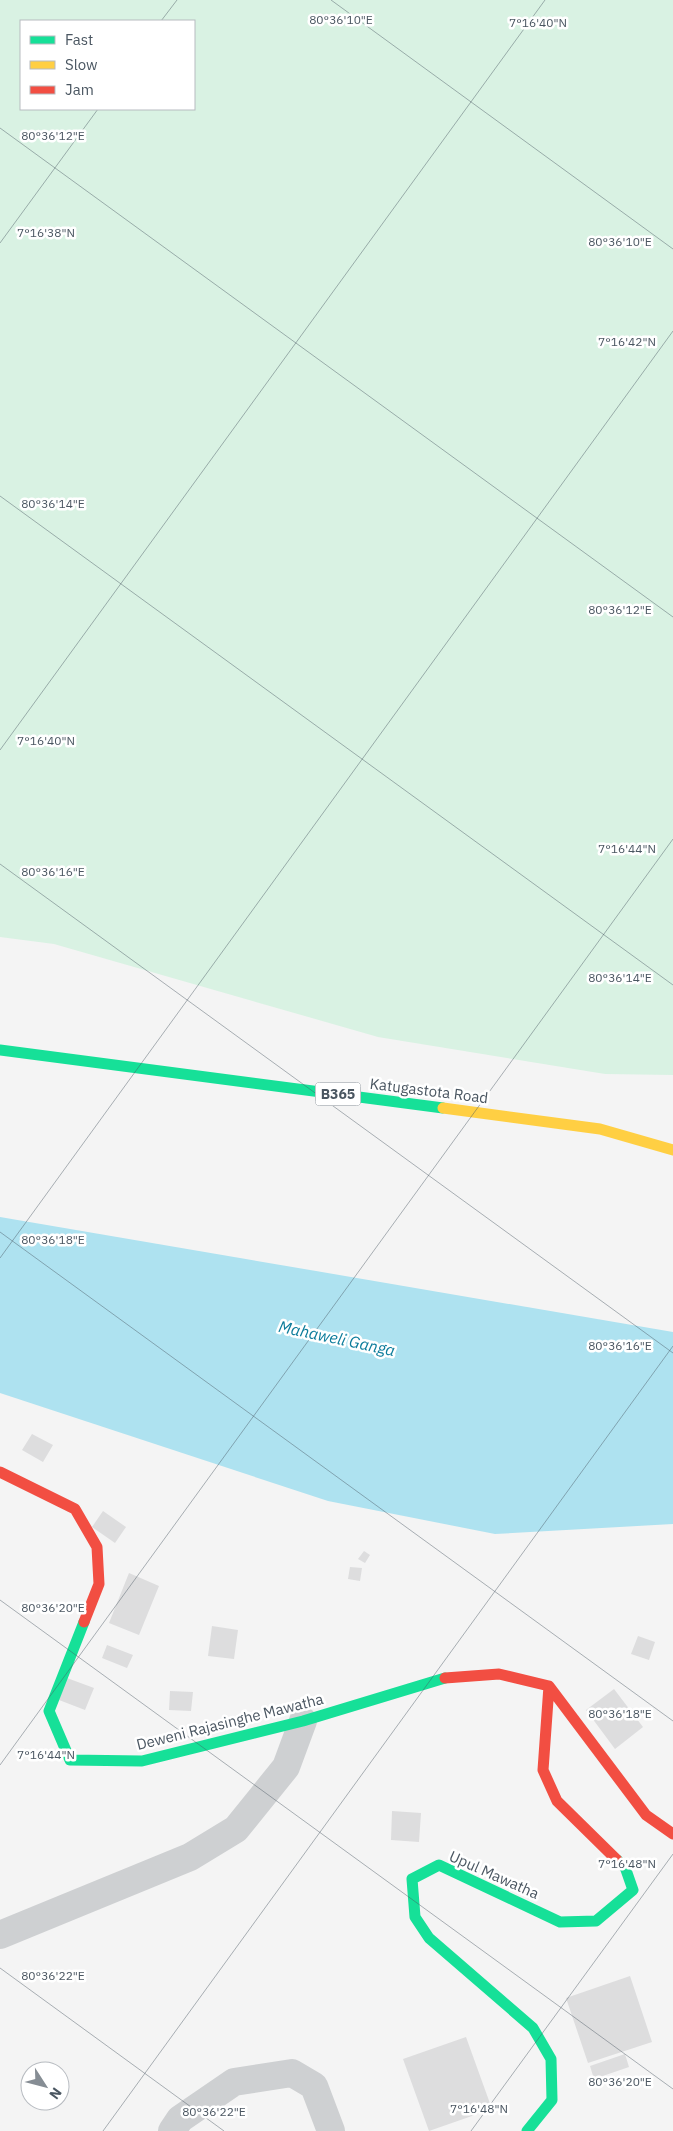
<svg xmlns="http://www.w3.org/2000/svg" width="673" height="2131" font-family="'IBM Plex Sans',sans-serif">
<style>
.green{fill:#d9f2e3;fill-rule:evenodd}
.water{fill:#aee2f0}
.building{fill:#ddddde}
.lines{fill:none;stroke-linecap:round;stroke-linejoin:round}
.street{stroke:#ced0d2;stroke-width:28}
.fast{stroke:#16e098;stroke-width:11}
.slow{stroke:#ffcf43;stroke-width:11}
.jam{stroke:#f24e42;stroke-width:11}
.ticks{fill:none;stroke:#4a5661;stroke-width:1;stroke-opacity:0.45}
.labels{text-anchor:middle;stroke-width:5;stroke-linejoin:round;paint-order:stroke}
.shield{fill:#fff;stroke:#808990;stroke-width:1}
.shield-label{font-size:14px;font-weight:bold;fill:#4a5661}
.street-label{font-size:15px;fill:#4a5661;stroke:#fff}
.water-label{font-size:16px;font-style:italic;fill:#0c7c9b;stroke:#fff}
.ticks-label{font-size:12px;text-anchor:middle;fill:#4a5661;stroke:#fff;stroke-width:5;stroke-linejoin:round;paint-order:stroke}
</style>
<rect width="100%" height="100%" fill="#f4f4f4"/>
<path class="green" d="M0,0h673v1075l-68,-1 -227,-37 -324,-93 -54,-7zM21,21h173v88h-173z"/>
<path class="water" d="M0,1217l673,115v192l-178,10 -167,-33 -328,-108z"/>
<path class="building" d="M32,1434l21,11 -10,17 -21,-12z
M103,1511l23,16 -11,16 -23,-16z
M364,1551l6,4 -5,8 -7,-4z
M350,1567l12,1 -2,13 -12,-2z
M129,1573l30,13 -20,49 -30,-12z
M212,1626l26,4 -4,29 -26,-3z
M638,1636l17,6 -6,18 -18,-6z
M107,1645l26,10 -6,13 -25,-10z
M67,1678l27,10 -9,22 -26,-10z
M614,1689l29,38 -28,22 -29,-39z
M170,1691l23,1 -2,19 -22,-1z
M392,1811l29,2 -2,29 -28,-2z
M630,1976l22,66 -64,21 -22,-65z
M466,2037l26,72 -63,22 -26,-72z
M625,2054l4,13 -35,12 -4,-13z"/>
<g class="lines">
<path class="street" d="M0,1935l190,-78 46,-28 50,-62 17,-46
M172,2131l8,-12 54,-37 58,-9 22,13 17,45"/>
<path class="fast" d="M0,1050l443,58
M84,1622l-35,89 21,49 72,1 161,-40 142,-43
M527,2131l25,-31 -1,-41 -18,-31 -104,-90 -14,-21 -3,-38 27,-14 121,57 36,-1 37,-31 -8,-23 -8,-7"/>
<path class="slow" d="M443,1108l157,21 73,21"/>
<path class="jam" d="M0,1472l75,37 22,38 2,37 -15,38
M445,1678l54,-4 50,12 97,129 27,19
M549,1686l-6,84 14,31 60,59"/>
</g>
<path class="ticks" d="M331,0l342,249M161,21l16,-21M0,128l673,489M0,243l98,-134M0,496l673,489M0,750l545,-750M0,864l673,489M0,1232l673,489M0,1258l673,-927M0,1600l673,489M0,1765l673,-926M0,1968l224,163M103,2131l570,-785M471,2131l202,-277"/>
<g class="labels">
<rect class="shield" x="315.5" y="1082.5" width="45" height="23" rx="4"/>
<g class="shield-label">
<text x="338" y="1099">B365</text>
</g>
<g class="street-label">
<text transform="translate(429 1091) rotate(7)" y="5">Katugastota Road</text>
<text transform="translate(230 1722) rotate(-14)" y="5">Deweni Rajasinghe Mawatha</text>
<text transform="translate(494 1875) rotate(24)" y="5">Upul Mawatha</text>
</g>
<g class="water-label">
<text transform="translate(337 1338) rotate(12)" y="6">Mahaweli Ganga</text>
</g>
</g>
<g class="ticks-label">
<text x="341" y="24">80°36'10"E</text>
<text x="538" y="27">7°16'40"N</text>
<text x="53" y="140">80°36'12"E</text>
<text x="46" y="237">7°16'38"N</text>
<text x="620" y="246">80°36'10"E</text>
<text x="627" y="346">7°16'42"N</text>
<text x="53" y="508">80°36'14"E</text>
<text x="620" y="614">80°36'12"E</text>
<text x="46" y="745">7°16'40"N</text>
<text x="627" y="853">7°16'44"N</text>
<text x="53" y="876">80°36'16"E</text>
<text x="620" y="982">80°36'14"E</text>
<text x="53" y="1244">80°36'18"E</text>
<text x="620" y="1350">80°36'16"E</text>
<text x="53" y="1612">80°36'20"E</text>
<text x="620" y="1718">80°36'18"E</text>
<text x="46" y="1759">7°16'44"N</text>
<text x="627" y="1868">7°16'48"N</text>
<text x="53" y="1980">80°36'22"E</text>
<text x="620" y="2086">80°36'20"E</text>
<text x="479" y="2113">7°16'48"N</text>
<text x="214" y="2116">80°36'22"E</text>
</g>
<rect x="20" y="20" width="175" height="90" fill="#ffffff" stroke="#b7bbc0"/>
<rect x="30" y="36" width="25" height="8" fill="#16e098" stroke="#b7bbc0"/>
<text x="65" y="45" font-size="15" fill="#4a5661">Fast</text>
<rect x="30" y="61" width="25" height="8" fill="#ffcf43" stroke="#b7bbc0"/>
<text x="65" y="70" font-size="15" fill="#4a5661">Slow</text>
<rect x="30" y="86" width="25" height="8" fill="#f24e42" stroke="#b7bbc0"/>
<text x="65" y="95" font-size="15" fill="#4a5661">Jam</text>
<g transform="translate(45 2086) rotate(126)"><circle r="24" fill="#ffffff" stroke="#b7bbc0"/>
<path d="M0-4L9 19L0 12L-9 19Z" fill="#868d94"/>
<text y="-8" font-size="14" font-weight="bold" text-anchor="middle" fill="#4a5661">N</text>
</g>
</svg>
